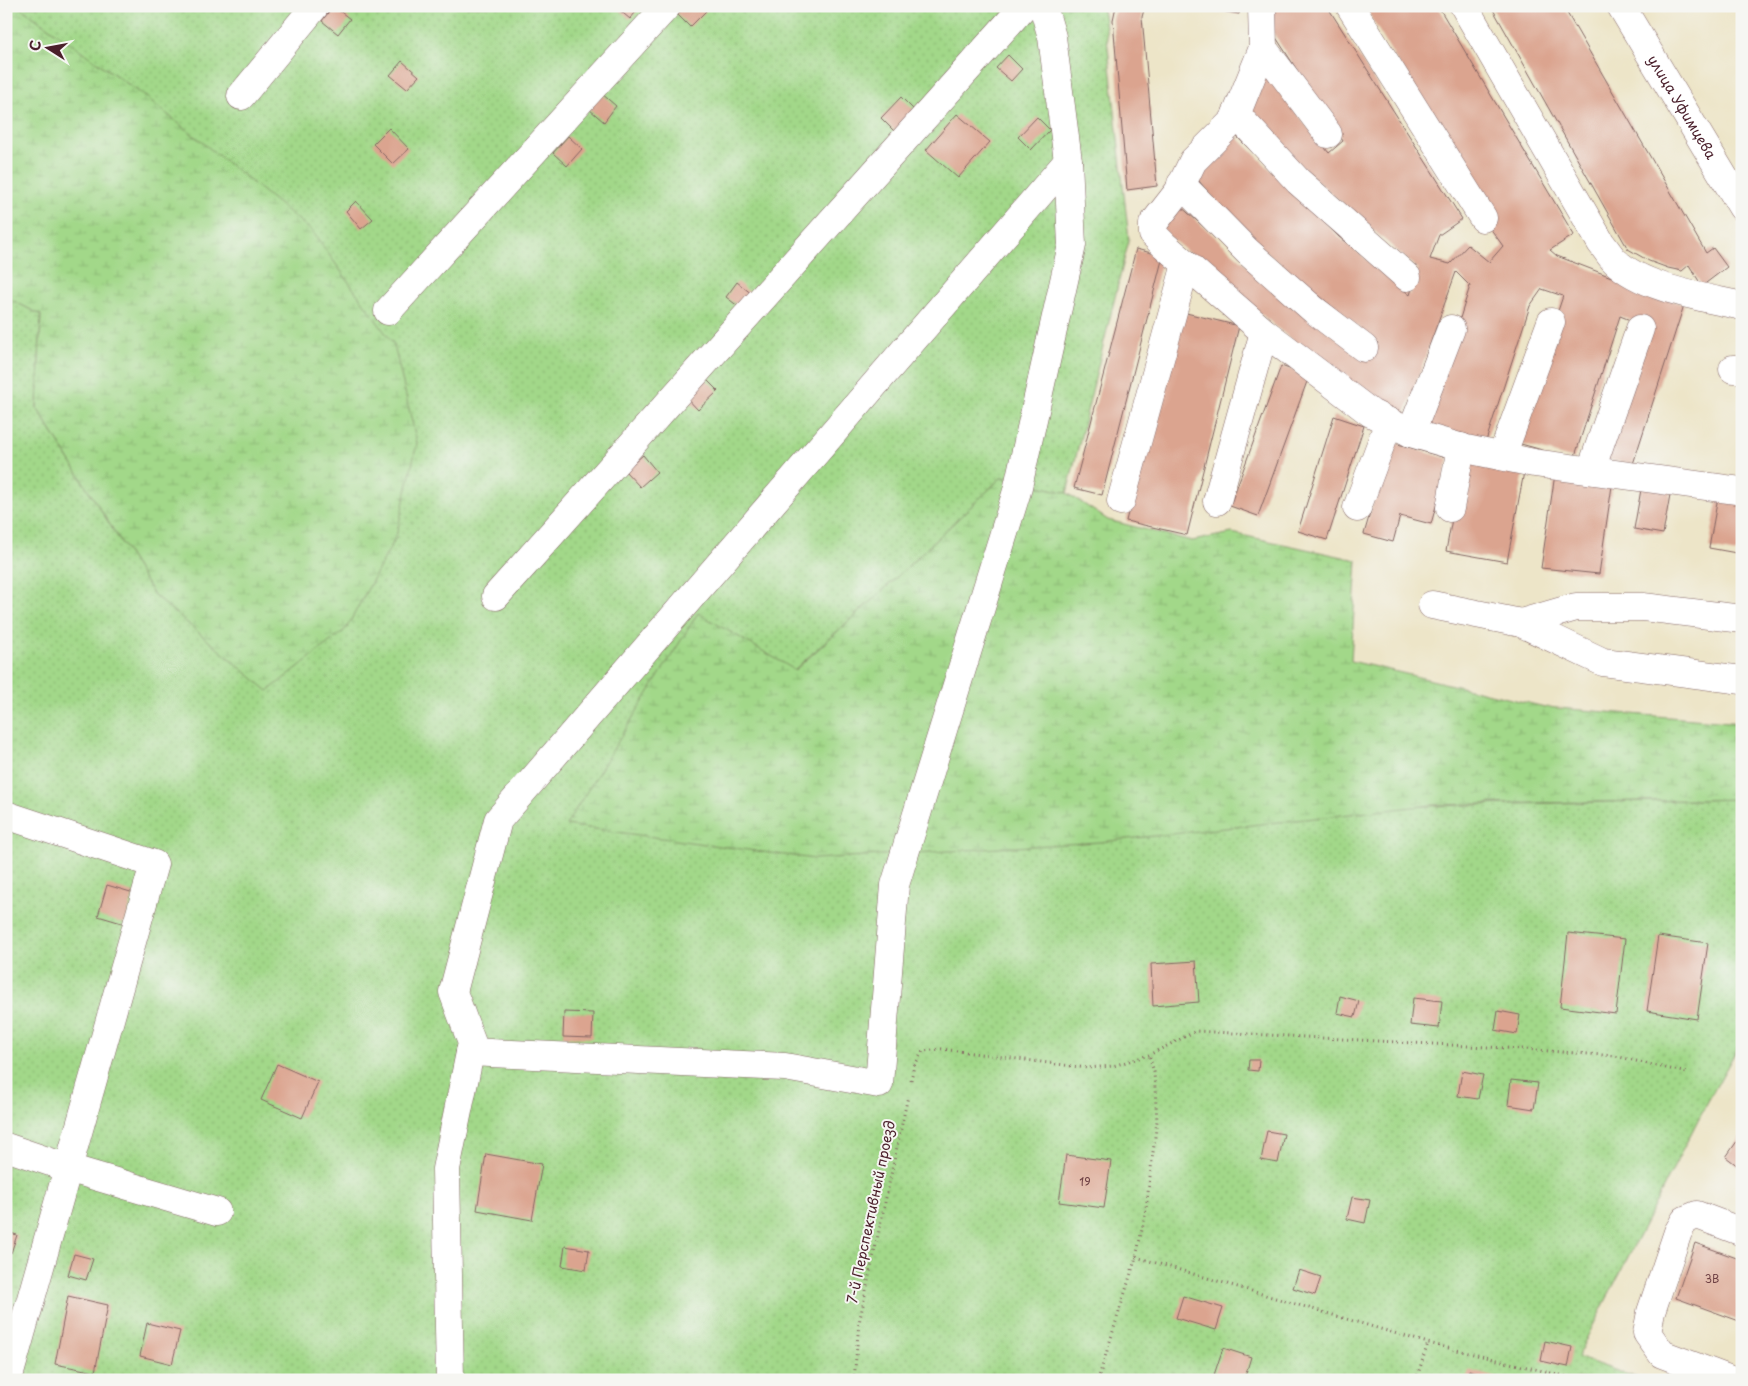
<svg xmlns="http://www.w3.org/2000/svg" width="1748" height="1386" font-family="'Playpen Sans',sans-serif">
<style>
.grass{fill:url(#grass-dots);stroke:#767c5a}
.wetland{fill:url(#wetland-marsh);stroke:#767c5a}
.building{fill:#dba48f}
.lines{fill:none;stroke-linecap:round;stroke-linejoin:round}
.minor-casing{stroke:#836462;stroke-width:29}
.path{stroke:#836462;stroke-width:3;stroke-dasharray:1 4;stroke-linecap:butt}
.minor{stroke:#fff;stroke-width:28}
.labels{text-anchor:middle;stroke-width:4;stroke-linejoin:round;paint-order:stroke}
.number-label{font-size:11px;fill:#6e4044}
.street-label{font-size:14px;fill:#4a1f2b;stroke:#f6f6f2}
</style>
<defs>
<pattern id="grass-dots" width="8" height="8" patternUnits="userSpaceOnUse" patternTransform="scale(1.25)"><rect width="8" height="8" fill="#a2d889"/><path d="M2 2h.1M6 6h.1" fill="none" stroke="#8db976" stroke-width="1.8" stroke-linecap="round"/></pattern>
<pattern id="wetland-marsh" width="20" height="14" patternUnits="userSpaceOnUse" patternTransform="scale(1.25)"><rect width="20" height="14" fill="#a2d889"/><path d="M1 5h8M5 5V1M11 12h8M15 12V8" fill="none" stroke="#8db976"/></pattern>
</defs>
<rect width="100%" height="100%" fill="#f6f6f2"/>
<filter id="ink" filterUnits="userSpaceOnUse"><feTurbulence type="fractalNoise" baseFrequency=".02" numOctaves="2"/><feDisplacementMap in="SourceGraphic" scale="10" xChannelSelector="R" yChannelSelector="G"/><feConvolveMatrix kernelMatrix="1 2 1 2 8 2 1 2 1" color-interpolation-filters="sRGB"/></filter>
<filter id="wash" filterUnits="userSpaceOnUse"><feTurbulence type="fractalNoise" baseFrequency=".0096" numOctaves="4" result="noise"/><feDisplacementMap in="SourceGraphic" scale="20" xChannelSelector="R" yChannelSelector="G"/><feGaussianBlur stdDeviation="1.12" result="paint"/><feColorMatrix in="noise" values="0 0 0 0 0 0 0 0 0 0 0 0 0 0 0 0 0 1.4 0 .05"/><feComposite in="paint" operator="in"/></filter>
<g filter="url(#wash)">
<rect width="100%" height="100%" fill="#ede5c8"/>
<path class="grass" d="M18,6h1084l3,14 24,220 -62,253 -65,-16 -122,116 -86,77 -228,155 1176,-26v241l-41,74 -124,243 66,23h-1637v-1083l35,18 -4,93 117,187 114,95 -122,-593z"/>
<path class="wetland" d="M6,6h12l128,91 166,134 82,114 23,98 -21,94 -50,92 -78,62 -114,-96 -117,-187 4,-93 -35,-18z
M1002,477l65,16 41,27 84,21 40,-8 125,27 -6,101 194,46 197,16v76l-311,6 -331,37 -286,17 -248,-34 132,-212 97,57 85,-77z"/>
<g id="blocks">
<path class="building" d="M333,6l17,13 -12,15 -16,-13z
M619,6h22l-11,13 -13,-11z
M675,6h26l5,5 -16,16 -18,-18z
M1116,6h29l-3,11 15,169 -30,4 -14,-170z
M1192,6h49l-2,8z
M1265,6h62l135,213 -23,16 -9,24 20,5 18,-19 21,17 14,-16 -13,-18 5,-3 -131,-219h74l136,229 -24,15 7,6 127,49 -51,159 -33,-6 43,-133 -23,-9 -46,143 -60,-17 49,-146 -21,-7 -12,17 -46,141 -58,-19 44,-142 -14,-14 -52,144 -34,-10 -212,-179 21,-22 104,92 84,63 11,-17 -92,-74 -57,-51 -38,-47 40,-40 108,106 71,58 8,-26 -125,-109 -27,-29 -22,-32 18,-29 67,83 14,-12 -75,-116z
M1491,6h72l143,247 7,-5 14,19 -25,19 -13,-21 -7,6 -14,-3 -19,-7 -21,-12z
M1008,55l14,14 -11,12 -15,-13z
M402,61l17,15 -12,13 -17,-14z
M601,93l15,13 -12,16 -15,-13z
M901,97l18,18 -21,20 -17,-17z
M957,114l33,28 -32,36 -32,-28z
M1037,117l13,13 -19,20 -13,-13z
M389,128l20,21 -16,15 -20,-20z
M568,136l14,13 -15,17 -14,-13z
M356,201l17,18 -12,10 -15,-18z
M1136,249l27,7 -61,239 -28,-7z
M737,282l21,17 -11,14 -21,-16z
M1178,311l61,15 -52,209 -61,-14z
M1281,366l28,10 -51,140 -28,-10z
M704,377l14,14 -20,19 -13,-14z
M1334,416l30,10 -37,114 -29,-9z
M1391,442l58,17 -18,65 -31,-8 -7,26 -29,-8z
M643,455l14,17 -17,15 -15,-16z
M1463,460l61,12 -17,90 -61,-11z
M1555,474l58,5 -14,95 -58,-6z
M1642,484l29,5 -8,45 -29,-5z
M1719,491l23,4v59l-33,-6z
M6,524l4,1 -3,17 -1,-1z
M107,885l27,8 -9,31 -27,-8z
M1568,933l57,6 -9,75 -56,-7z
M1658,936l50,7 -11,76 -50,-8z
M1196,961l3,41 -46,4 -2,-42z
M1340,996l19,5 -4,16 -18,-4z
M1413,998l29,3 -3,27 -29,-3z
M1498,1011l22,4 -3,19 -22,-4z
M564,1012l29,1 -1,25 -29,-1z
M1249,1060h10l-1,11 -10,-1z
M277,1064l41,18 -16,36 -41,-18z
M1462,1071l21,4 -5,24 -20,-3z
M1511,1080l27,3 -4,26 -26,-4z
M1267,1131l17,3 -6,29 -17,-3z
M1742,1134v35l-16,-12z
M486,1154l56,10 -10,56 -55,-10z
M1066,1155l45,6 -7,47 -45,-6z
M1352,1197l18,3 -5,23 -18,-4z
M7,1232l10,3 -6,18 -5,-1z
M1695,1243l47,17v62l-66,-24z
M565,1246l24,4 -3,20 -24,-4z
M74,1254l19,5 -7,21 -18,-5z
M1299,1270l22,7 -6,18 -22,-7z
M68,1296l40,9 -13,67 -40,-8z
M1183,1296l40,12 -7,22 -40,-12z
M147,1323l33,8 -8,33 -32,-8z
M1545,1341l27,6 -4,20 -27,-6z
M1223,1348l28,9 -7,23h-14l-16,-5z
M1469,1370l31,9 -1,1h-33z"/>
</g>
</g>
<g filter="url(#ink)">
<use href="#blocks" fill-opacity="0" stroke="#836462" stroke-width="1"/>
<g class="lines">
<g class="minor-casing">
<g id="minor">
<path d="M1262,6l1,42 -29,72 -41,41 -15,31 -25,32v10l11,11 100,87 107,81 40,20 55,16 68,14 208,28"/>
<path d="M1350,6l133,212"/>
<path d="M1464,6l137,237c5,6 9,13 14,18 29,28 89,36 127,45"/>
<path id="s1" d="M1621,6l121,201"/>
<path d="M1263,48l65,86"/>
<path d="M241,96l74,-90"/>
<path d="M1236,114l62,67 109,96"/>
<path d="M1181,184l66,67 67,59 50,38"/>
<path d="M388,311l279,-305"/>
<path d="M1733,369h9"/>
<path d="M1411,433l40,-104"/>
<path d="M1502,456l49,-134"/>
<path d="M1591,470l49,-141"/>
<path d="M1121,501l65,-237"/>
<path d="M1217,501l47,-169"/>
<path d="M1357,508l32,-86"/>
<path d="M1450,508l11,-61"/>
<path d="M496,596l528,-590"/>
<path d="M1432,605l89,18 82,39 139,18"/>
<path d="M1521,623l55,-16h67l99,12"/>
<path d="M6,815l148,49 -146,516"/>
<path d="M470,1052l315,15 94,17 16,-199 122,-394 55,-246 -4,-84 -16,-124 -9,-31"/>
<path d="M6,1147l62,21 149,44"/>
<path d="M450,1380l-4,-211 26,-126 -19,-51 45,-172 570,-659"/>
<path d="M1731,1380l-69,-26 -15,-21 4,-21 27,-80 7,-12 12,-5 45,17"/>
</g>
</g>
<path class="path" d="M911,1080l3,-14 9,-15 19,-2 145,19 26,-2 36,-11 47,-24 327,18 92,7 72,17
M1136,1257l292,86 152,37
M854,1380l5,-57 49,-227
M1098,1380l38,-123 9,-41 12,-95 -3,-49 -5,-17
M1416,1380l12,-37"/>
<use href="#minor" class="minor"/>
</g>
</g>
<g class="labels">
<g class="number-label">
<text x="1085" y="1186">19</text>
<text x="1712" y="1283">3В</text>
</g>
<g class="street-label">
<text dy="5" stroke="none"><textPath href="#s1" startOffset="118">улица Уфимцева</textPath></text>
<text transform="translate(871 1212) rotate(-78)" y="5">7-й Перспективный проезд</text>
</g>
</g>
<rect width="1748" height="1386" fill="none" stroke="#f6f6f2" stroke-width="25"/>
<g transform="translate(48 48) rotate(281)" stroke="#f6f6f2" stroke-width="4" paint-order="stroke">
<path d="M0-4L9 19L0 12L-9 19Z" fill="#4a1f2b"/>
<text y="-8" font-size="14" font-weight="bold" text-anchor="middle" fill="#4a1f2b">С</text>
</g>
</svg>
